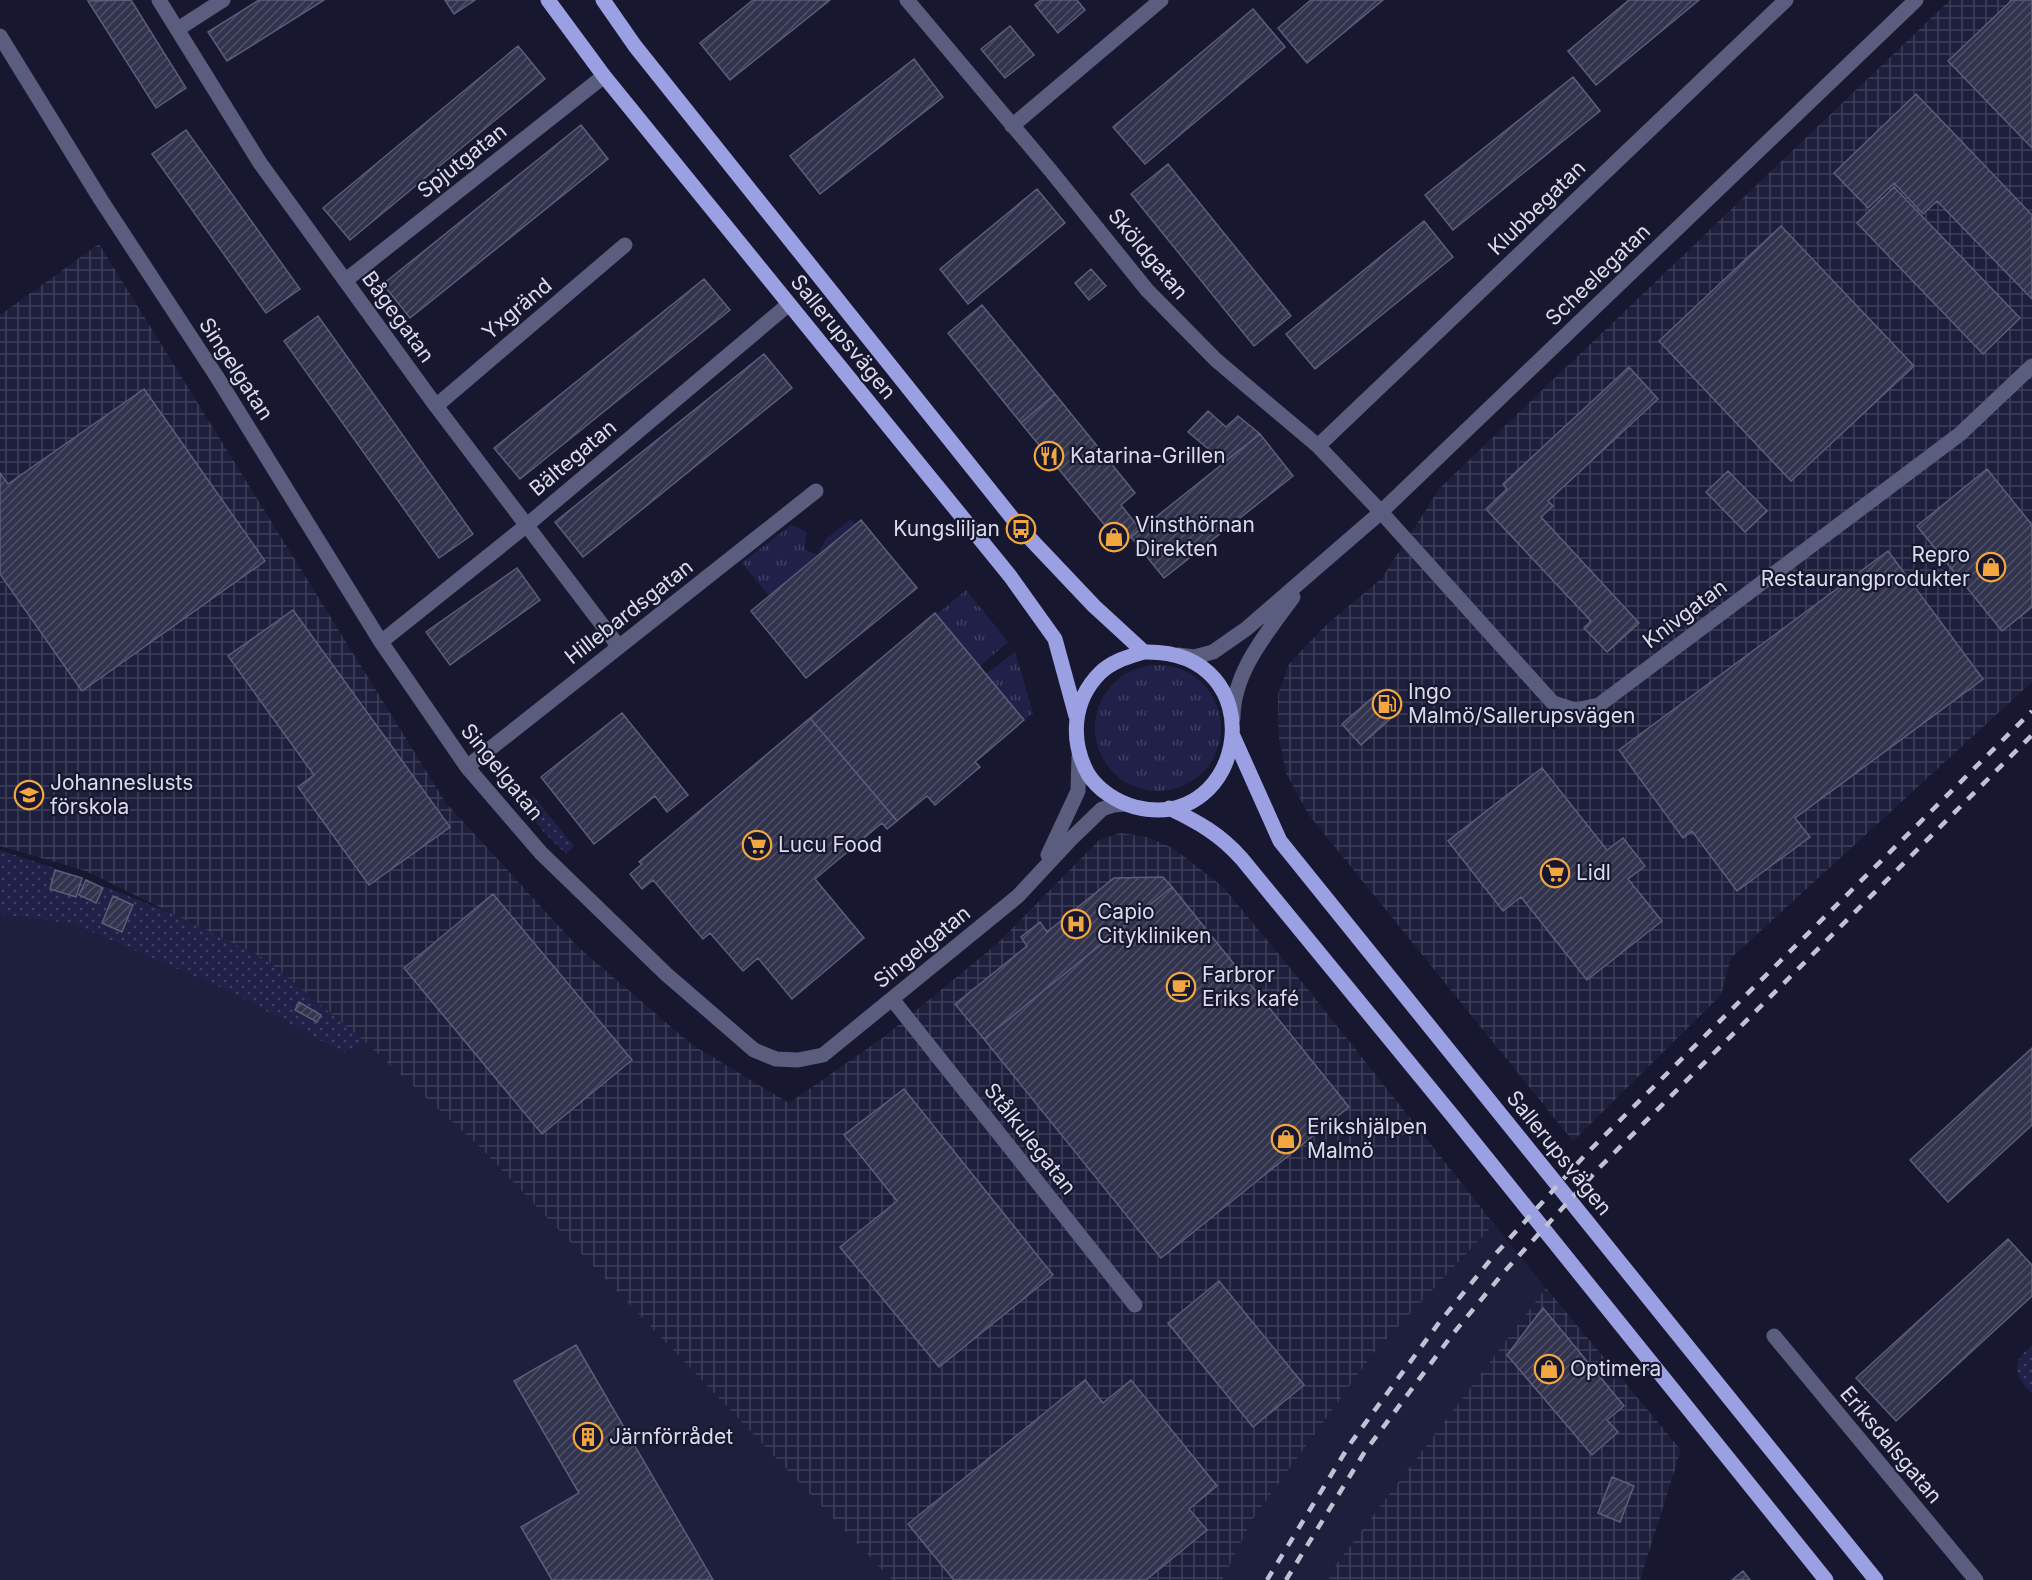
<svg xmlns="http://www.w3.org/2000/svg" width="2032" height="1580" font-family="Inter,sans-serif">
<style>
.built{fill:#1e1f3d}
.industrial{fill:url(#industrial-grid)}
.grass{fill:url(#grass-tufts)}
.park{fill:url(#park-dots)}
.building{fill:url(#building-hatch);stroke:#5b5e7a;stroke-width:1.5}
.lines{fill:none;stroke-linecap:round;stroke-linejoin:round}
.minor{stroke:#5a5d7d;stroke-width:15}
.major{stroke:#9ba0e3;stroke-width:15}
.rail{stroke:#c0c2d3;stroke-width:4.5;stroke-dasharray:10 10;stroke-linecap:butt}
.labels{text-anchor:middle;stroke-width:4.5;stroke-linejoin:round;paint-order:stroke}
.street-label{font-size:21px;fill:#dadcec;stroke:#17182f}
.poi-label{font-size:21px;fill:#dadcec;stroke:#17182f;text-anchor:start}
</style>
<defs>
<pattern id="industrial-grid" width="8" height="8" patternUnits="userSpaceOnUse" patternTransform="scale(1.5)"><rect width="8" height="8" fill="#1e1f3d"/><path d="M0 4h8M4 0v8" fill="none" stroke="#3e3f59"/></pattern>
<pattern id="grass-tufts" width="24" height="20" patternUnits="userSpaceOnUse" patternTransform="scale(1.5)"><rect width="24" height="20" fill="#212048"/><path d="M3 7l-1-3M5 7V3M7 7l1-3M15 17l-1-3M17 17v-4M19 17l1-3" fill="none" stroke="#414063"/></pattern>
<pattern id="park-dots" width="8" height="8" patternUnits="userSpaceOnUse" patternTransform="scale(1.5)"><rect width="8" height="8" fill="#212048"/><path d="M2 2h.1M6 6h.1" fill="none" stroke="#414063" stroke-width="1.8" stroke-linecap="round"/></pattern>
<pattern id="building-hatch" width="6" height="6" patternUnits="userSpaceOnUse" patternTransform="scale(1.5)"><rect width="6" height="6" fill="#32334d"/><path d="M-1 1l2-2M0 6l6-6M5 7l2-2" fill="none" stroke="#4f5067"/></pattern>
</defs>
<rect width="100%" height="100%" fill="#17182f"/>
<path class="built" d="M0,914l73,10 158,68 113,61 20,-12 117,106 411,433h-892z
M1494,1224l52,64 -209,275 -9,17h-106l30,-60 123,-169z"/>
<path class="industrial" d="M1950,0h82v682l-301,276 -10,37 -148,146 -264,-326 -23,-42 -7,-35 -1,-44 11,-30 36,-38 57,-48 58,-90z
M99,244l347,559 131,143 114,98 98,59 95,-66 114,-94 101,-103 21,-7 27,4 26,11 50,39 87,105 184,232 -119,127 -123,169 -30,60h-330l-411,-432 -117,-107 -99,-82 -179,-88 -86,-25v-531z
M1546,1288l135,162 -41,130h-312l9,-17z"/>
<path class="grass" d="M851,519l5,6 -87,71 -27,-33 49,-38 16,7 -3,17 13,6 10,-17z
M966,590l42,52 -29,25 -43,-52z
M1015,652l18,61 -9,7 -38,-46z
M1095 728a63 63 0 1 1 126 0a63 63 0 1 1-126 0Z"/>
<path class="park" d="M533,796l41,50 -8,8 -24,-24 -19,-26z
M0,850l83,28 90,36 92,45 99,82 -20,12 -113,-61 -158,-68 -73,-10z
M2032,1347v46c-17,-13 -22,-34 0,-46z"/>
<path class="building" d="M131,0l55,88 -30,20 -68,-107z
M259,0h65l-97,61 -19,-29z
M445,0h30l-21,14z
M753,0h77l-100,80 -30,-37z
M1041,0h36l8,10 -27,23 -23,-28z
M1311,0h72l-76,63 -29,-35z
M1629,0h70l-103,85 -28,-34z
M2012,0h20v148l-84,-87z
M1253,9l32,38 -140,117 -32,-37z
M1010,26l24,29 -29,23 -24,-29z
M518,46l27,33 -195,161 -27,-32z
M914,59l29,38 -123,97 -30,-38z
M1573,77l27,34 -147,119 -28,-35z
M1916,94l116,121v84l-95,-98 -14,13 -29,-31 -26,25 -34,-35z
M581,125l27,34 -198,159 -27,-34z
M186,130l114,159 -34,24 -114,-159z
M1168,164l123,152 -37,30 -123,-152z
M1894,187l126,131 -37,36 -126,-131z
M1037,189l28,34 -97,81 -28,-35z
M1424,221l29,36 -138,112 -29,-35z
M1781,226l133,140 -123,115 -132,-140z
M1091,269l15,17 -17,14 -14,-17z
M704,279l26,31 -210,169 -26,-31z
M982,305l73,89 -34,29 -73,-90z
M318,316l155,218 -34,24 -155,-217z
M764,354l28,34 -209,169 -28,-35z
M1629,367l29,32 -110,102 5,5 -12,11 98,106 -32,29 -23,-24 7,-7 -105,-112 21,-20 -4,-5z
M144,389l121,172 -183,130 -82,-117v-101l8,11z
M1055,394l80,99 -14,12 19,24 -19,16 -100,-122z
M1208,411l18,16 12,-11 22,18 -36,28 -36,-30z
M1260,434l33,42 -129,102 -33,-41z
M1987,469l45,56v82l-30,24 -85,-105z
M1728,471l39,40 -22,21 -39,-40z
M861,520l56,68 -111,90 -55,-67z
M1888,551l95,128 -188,139 15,19 -73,54 -45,-60 -9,7 -64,-88z
M517,568l23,32 -90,65 -24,-33z
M293,610l157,217 -81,58 -71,-98 16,-12 -86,-119z
M935,613l89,107 -49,42 5,5 -45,38 -8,-9 -40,33 -5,-6 -67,56 49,59 -72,61 -34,-41 -15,13 -33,-38 -7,6 -50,-59 -11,9 -12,-15 12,-10 -3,-2z
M1380,691l18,21 -37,33 -19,-21z
M622,713l66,82 -21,17 -12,-16 -61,48 -53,-67z
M810,718l87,103 -10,8 -5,-6 -67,56 49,59 -72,61 -34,-41 -15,13 -33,-38 -7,6 -50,-59 -11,9 -12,-15 12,-10 -3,-2z
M1542,768l65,82 16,-12 22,28 -17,13 34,42 -75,59 -66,-83 -18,14 -55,-70z
M55,870l27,8 -6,19 -26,-8z
M1163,877l9,10 -188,152 -29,-35 72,-58 -6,-9 19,-15 7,10 67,-54z
M86,880l17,8 -7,15 -17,-8z
M1172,887l177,220 -188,151 -177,-219z
M493,894l139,166 -90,74 -138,-166z
M113,896l20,9 -11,27 -20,-9z
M299,1002l22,13 -4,7 -22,-12z
M2032,1048v77l-84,77 -38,-42z
M904,1089l149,186 -114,92 -99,-120 57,-46 -53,-66z
M2008,1239l24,26v31l-136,125 -40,-43z
M1219,1281l85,104 -51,42 -85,-104z
M1543,1308l81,98 -17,14 11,12 -26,23 -85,-100z
M576,1345l137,235h-161l-31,-53 58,-34 -65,-112z
M1085,1380l18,23 28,-23 86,106 -28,23 18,21 -61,50h-192l-46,-56z
M1612,1477l22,9 -14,36 -22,-9z
M1743,1571l7,9h-18z"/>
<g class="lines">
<path class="minor" d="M159,0l101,163 176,243 183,241
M907,0l144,171 96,119 69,70 102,86 63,66 172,191 22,7 24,-5 361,-271 72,-68
M178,29l45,-29
M0,36l101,164 116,177 164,265 86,125 74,86 125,121 88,76 22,9 22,1 25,-5 195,-159 55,-59 29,-28 12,-4 12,-1
M1012,126l149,-126
M346,280l258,-204
M436,406l189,-161
M1318,446l468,-446
M381,642l146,-117 262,-221
M1178,655l16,2 19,-5 33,-23 135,-117 535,-512
M1233,718c0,-46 34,-85 60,-121
M467,767l349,-276
M1048,855l30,-64 1,-35
M892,999l243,306
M1774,1336l202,244"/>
<path class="major" d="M548,0l56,76 406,500 45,63 21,77
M603,0l32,46 386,483 73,77 50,46c133,-3 104,183 -9,155 -18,-5 -37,-17 -47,-33 -18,-33 -16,-73 12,-101 12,-12 28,-16 44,-21
M1233,736l47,105 596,739
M1169,808c29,14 51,26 73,51l210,256 374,465"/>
<path class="rail" d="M1267,1580l83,-136 88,-120 53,-65 95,-105 446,-443
M1286,1580l78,-127 88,-118 52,-63 96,-105 432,-432"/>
</g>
<defs>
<g id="restaurant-ring" transform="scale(1.5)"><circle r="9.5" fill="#17182f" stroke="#f1a63f" stroke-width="1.5"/><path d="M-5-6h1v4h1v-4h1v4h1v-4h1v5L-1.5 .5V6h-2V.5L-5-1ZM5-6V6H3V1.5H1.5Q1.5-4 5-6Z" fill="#f1a63f"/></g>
<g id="bus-ring" transform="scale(1.5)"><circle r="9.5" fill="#17182f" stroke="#f1a63f" stroke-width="1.5"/><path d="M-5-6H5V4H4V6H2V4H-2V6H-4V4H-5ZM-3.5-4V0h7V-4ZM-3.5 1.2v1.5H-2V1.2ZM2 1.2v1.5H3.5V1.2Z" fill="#f1a63f"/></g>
<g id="shop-ring" transform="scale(1.5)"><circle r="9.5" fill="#17182f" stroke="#f1a63f" stroke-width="1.5"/><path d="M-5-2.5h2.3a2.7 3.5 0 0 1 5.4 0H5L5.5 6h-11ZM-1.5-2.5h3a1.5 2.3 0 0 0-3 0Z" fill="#f1a63f"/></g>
<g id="fuel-ring" transform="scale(1.5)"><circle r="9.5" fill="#17182f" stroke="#f1a63f" stroke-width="1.5"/><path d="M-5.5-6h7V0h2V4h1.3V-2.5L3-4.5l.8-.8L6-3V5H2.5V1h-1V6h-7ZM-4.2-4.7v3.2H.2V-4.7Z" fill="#f1a63f"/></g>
<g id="school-ring" transform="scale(1.5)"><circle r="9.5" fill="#17182f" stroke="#f1a63f" stroke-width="1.5"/><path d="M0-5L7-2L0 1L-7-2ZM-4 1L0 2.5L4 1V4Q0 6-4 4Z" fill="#f1a63f"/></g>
<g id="supermarket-ring" transform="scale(1.5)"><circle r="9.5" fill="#17182f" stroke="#f1a63f" stroke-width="1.5"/><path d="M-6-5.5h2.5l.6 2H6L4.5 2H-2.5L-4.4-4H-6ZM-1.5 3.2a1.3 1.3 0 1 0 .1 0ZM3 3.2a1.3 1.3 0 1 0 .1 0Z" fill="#f1a63f"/></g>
<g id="hospital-ring" transform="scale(1.5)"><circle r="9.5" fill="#17182f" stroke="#f1a63f" stroke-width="1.5"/><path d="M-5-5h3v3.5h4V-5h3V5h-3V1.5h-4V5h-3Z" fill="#f1a63f"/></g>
<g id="cafe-ring" transform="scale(1.5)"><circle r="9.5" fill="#17182f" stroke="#f1a63f" stroke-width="1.5"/><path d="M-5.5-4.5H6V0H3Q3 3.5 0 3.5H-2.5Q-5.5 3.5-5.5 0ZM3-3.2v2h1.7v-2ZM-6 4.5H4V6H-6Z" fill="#f1a63f"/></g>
<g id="building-ring" transform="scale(1.5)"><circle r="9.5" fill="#17182f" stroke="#f1a63f" stroke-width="1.5"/><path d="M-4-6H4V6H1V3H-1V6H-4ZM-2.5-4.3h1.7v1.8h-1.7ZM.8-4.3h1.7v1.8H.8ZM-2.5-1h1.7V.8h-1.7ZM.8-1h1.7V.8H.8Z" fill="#f1a63f"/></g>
</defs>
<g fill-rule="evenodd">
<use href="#restaurant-ring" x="1049" y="456"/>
<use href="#bus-ring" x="1021" y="529"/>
<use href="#shop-ring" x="1114" y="537"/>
<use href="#shop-ring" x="1991" y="567"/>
<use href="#fuel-ring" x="1387" y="704"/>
<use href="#school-ring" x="29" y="795"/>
<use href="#supermarket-ring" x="757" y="845"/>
<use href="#supermarket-ring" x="1555" y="873"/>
<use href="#hospital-ring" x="1076" y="924"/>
<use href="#cafe-ring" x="1181" y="987"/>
<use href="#shop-ring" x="1286" y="1139"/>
<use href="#shop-ring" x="1549" y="1369"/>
<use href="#building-ring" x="588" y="1437"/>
</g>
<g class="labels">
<g class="street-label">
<text transform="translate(462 161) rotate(-38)" y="7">Spjutgatan</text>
<text transform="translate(1537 208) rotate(-44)" y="7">Klubbegatan</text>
<text transform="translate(1148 254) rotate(50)" y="7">Sköldgatan</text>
<text transform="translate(1598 275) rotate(-44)" y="7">Scheelegatan</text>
<text transform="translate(517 309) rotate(-40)" y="7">Yxgränd</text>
<text transform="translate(398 317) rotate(54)" y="7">Bågegatan</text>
<text transform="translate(843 337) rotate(51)" y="7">Sallerupsvägen</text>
<text transform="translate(236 369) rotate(57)" y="7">Singelgatan</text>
<text transform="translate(573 458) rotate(-40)" y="7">Bältegatan</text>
<text transform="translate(629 612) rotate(-38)" y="7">Hillebardsgatan</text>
<text transform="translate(1685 614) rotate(-37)" y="7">Knivgatan</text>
<text transform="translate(502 772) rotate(51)" y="7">Singelgatan</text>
<text transform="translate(922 947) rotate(-39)" y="7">Singelgatan</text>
<text transform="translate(1030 1139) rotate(52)" y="7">Stålkulegatan</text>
<text transform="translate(1559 1153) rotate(51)" y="7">Sallerupsvägen</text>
<text transform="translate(1891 1445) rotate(50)" y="7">Eriksdalsgatan</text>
</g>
<g class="poi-label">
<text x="1070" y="463">Katarina-Grillen</text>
<text x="1135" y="532">Vinsthörnan<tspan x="1135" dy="24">Direkten</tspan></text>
<text x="1000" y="536" text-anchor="end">Kungsliljan</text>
<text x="1970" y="562" text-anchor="end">Repro<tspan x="1970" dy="24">Restaurangprodukter</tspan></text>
<text x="1408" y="699">Ingo<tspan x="1408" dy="24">Malmö/Sallerupsvägen</tspan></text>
<text x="50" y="790">Johanneslusts<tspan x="50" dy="24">förskola</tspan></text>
<text x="778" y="852">Lucu Food</text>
<text x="1576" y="880">Lidl</text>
<text x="1097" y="919">Capio<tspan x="1097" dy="24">Citykliniken</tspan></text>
<text x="1202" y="982">Farbror<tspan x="1202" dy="24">Eriks kafé</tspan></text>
<text x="1307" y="1134">Erikshjälpen<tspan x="1307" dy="24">Malmö</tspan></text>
<text x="1570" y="1376">Optimera</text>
<text x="609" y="1444">Järnförrådet</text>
</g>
</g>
</svg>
